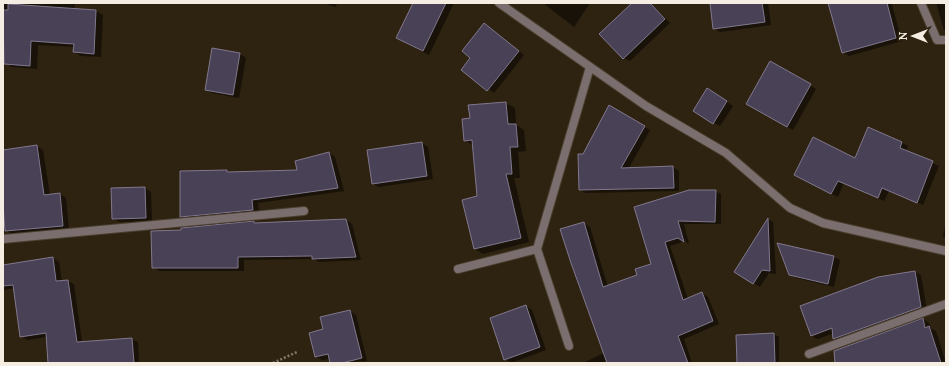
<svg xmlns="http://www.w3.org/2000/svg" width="949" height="366" font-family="Lora,serif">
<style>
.shadow{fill:#0007}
.building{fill:#494155;stroke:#81788e}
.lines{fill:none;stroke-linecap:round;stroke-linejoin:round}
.minor-casing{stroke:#4a3e2d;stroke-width:10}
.path{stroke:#837969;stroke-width:2.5;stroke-dasharray:2 2;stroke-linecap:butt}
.minor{stroke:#7b6e6e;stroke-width:8}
</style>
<rect width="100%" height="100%" fill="#2e2210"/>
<path class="shadow" d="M3,3h72l-1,7 22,1 7,4 -2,42 -20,-1 -7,-4 1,-5 -37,-2 -1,24 -25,-2 -7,-4v-8h-2z
M323,3h14l-1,4z
M414,3h40l-25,52 -25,-13z
M543,3h47l-16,24z
M633,3h18l19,20 -40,38 -6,-3z
M711,3h57l3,22 -51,7 -6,-4z
M828,3h66l-2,2 10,36 -53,15 -6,-4z
M936,3h10v28l-2,-1z
M490,28l34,27 -30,38 -31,-24z
M240,54l6,4 -7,40 -27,-5 -6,-4z
M770,62l46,27 -23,41 -46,-27z
M714,93l19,13 -13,20 -6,-3z
M506,103l9,5 1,17 8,5 2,21 -8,1 2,26h-6l15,64 -46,12 -8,-5 3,-52 -4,-51 -9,-6 6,-21z
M610,107l40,23 -21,38 44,-1 6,4v20l-93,2 -6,-3 3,-35z
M422,143l6,4 5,32 -54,8 -7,-4z
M902,143l6,3 -2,5 33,15 -16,39 -34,-14 -5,10 -40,-18 -6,14 -37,-18z
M36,146l7,4 7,45 10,-1 6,4 3,31 -57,5 -6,-4 -3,-39v-40z
M329,153l6,4 9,34 -86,12 1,10 -71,7 -7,-4 46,-45 3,2 68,-2z
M145,188l6,4 1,29 -33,1 -6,-4z
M715,191l6,3v30h-37l5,20 -4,-3 -15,5 18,53 14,-6 6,4 11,27 -35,15 8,24h-109l21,-10 -20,-130 6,4 18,60 31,-11 13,-11 -17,-58z
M768,219l5,3 3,52 -7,-1 -9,14 -24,-15z
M346,220l6,4 9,36 -42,2 -5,-3 -70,1v11h-85l-6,-4 29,-36 72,-9 3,2z
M946,223v15l-3,-2z
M834,257l6,3 -6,27 -38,-9 -7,-3z
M53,258l6,4 3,20 6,-1 6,3 8,58 49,-3 7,3 1,21h-90l-2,-26 -20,3 -6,-4 -6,-48 -12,2v-24z
M915,272l6,3 6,36 -87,31 -6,-3v-6l-16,6 -7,-3z
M526,306l6,4 14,40 -35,13 -6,-4z
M350,311l6,4 11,46 -36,2 -1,-4 -8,1 -6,-3 8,-27z
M923,319l6,4 1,5 6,3 10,32h-110z
M773,334l6,3v26h-41z"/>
<path class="building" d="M413,3h33l-23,48 -27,-13z
M632,3h18l15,16 -42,40 -24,-25z
M710,3h52l3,19 -52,7z
M828,3h59l9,35 -54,15z
M8,4l88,6 -2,44 -21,-2 1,-8 -43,-3 -1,25 -26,-2 -1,-54h5z
M484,23l35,28 -32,40 -26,-21 9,-12 -8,-7z
M212,48l28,5 -7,42 -28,-5z
M770,61l41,23 -24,43 -41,-23z
M707,88l20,13 -14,23 -20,-13z
M506,102l2,22h8l2,23h-8l2,27h-6l15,64 -47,11 -12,-49 15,-4 -5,-56 -8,1 -2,-22 8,-1 -2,-13z
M609,105l36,21 -24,42 52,-2 1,22 -95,2 -1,-36h5z
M868,127l34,15 -2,6 33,13 -16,42 -35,-15 -4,10 -40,-17 -7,13 -37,-19 19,-38 42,21z
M422,142l5,34 -55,8 -5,-34z
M37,145l7,50 16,-2 3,33 -58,5 -2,-27v-54z
M329,152l9,36 -86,12 1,10 -73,7v-46l47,-1v2l70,-2 -2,-9z
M145,187l1,31 -34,1 -1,-31z
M689,190h27l-1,32 -37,-1 6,21 -6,-4 -13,4 18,58 19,-8 11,29 -35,15 10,27h-81l-36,-100 -11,-34 24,-7 19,65 34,-12 -2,-6 16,-5 -17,-57z
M768,218l2,53 -8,-1 -9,14 -19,-12z
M346,219l10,38 -44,2v-3l-74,1v11h-86l-1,-37 30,-1v-2l73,-7v2z
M777,243l57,13 -6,28 -39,-9z
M53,257l3,24 12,-1 9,62 55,-4 2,25h-86l-2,-30 -26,4 -7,-52 -10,1v-21z
M915,271l6,36 -88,32 -1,-11 -21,8 -11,-30 78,-29z
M526,305l14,42 -36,13 -14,-42z
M350,310l12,48 -20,5h-12l-2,-9 -13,3 -6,-24 14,-4 -3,-12z
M923,318l2,10 4,-2 12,37h-106l-1,-12z
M774,333l1,30h-38l-1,-28z"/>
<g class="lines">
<g class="minor-casing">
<path id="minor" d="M499,3l147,103 80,47 64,55 33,15 123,28
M921,3l16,37h9
M3,239l301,-28
M458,269l79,-20
M569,346l-32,-97 53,-182
M809,354l137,-50"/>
</g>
<path class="path" d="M273,363l24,-11"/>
<use href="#minor" class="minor"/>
</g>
<rect width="949" height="366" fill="none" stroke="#f6ede2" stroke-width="8"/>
<g transform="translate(913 36) rotate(270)" stroke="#2e2210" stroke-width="3" paint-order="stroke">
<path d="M0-3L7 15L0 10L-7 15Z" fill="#f6ede2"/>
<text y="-6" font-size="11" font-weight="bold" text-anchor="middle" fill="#f6ede2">N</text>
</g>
</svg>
